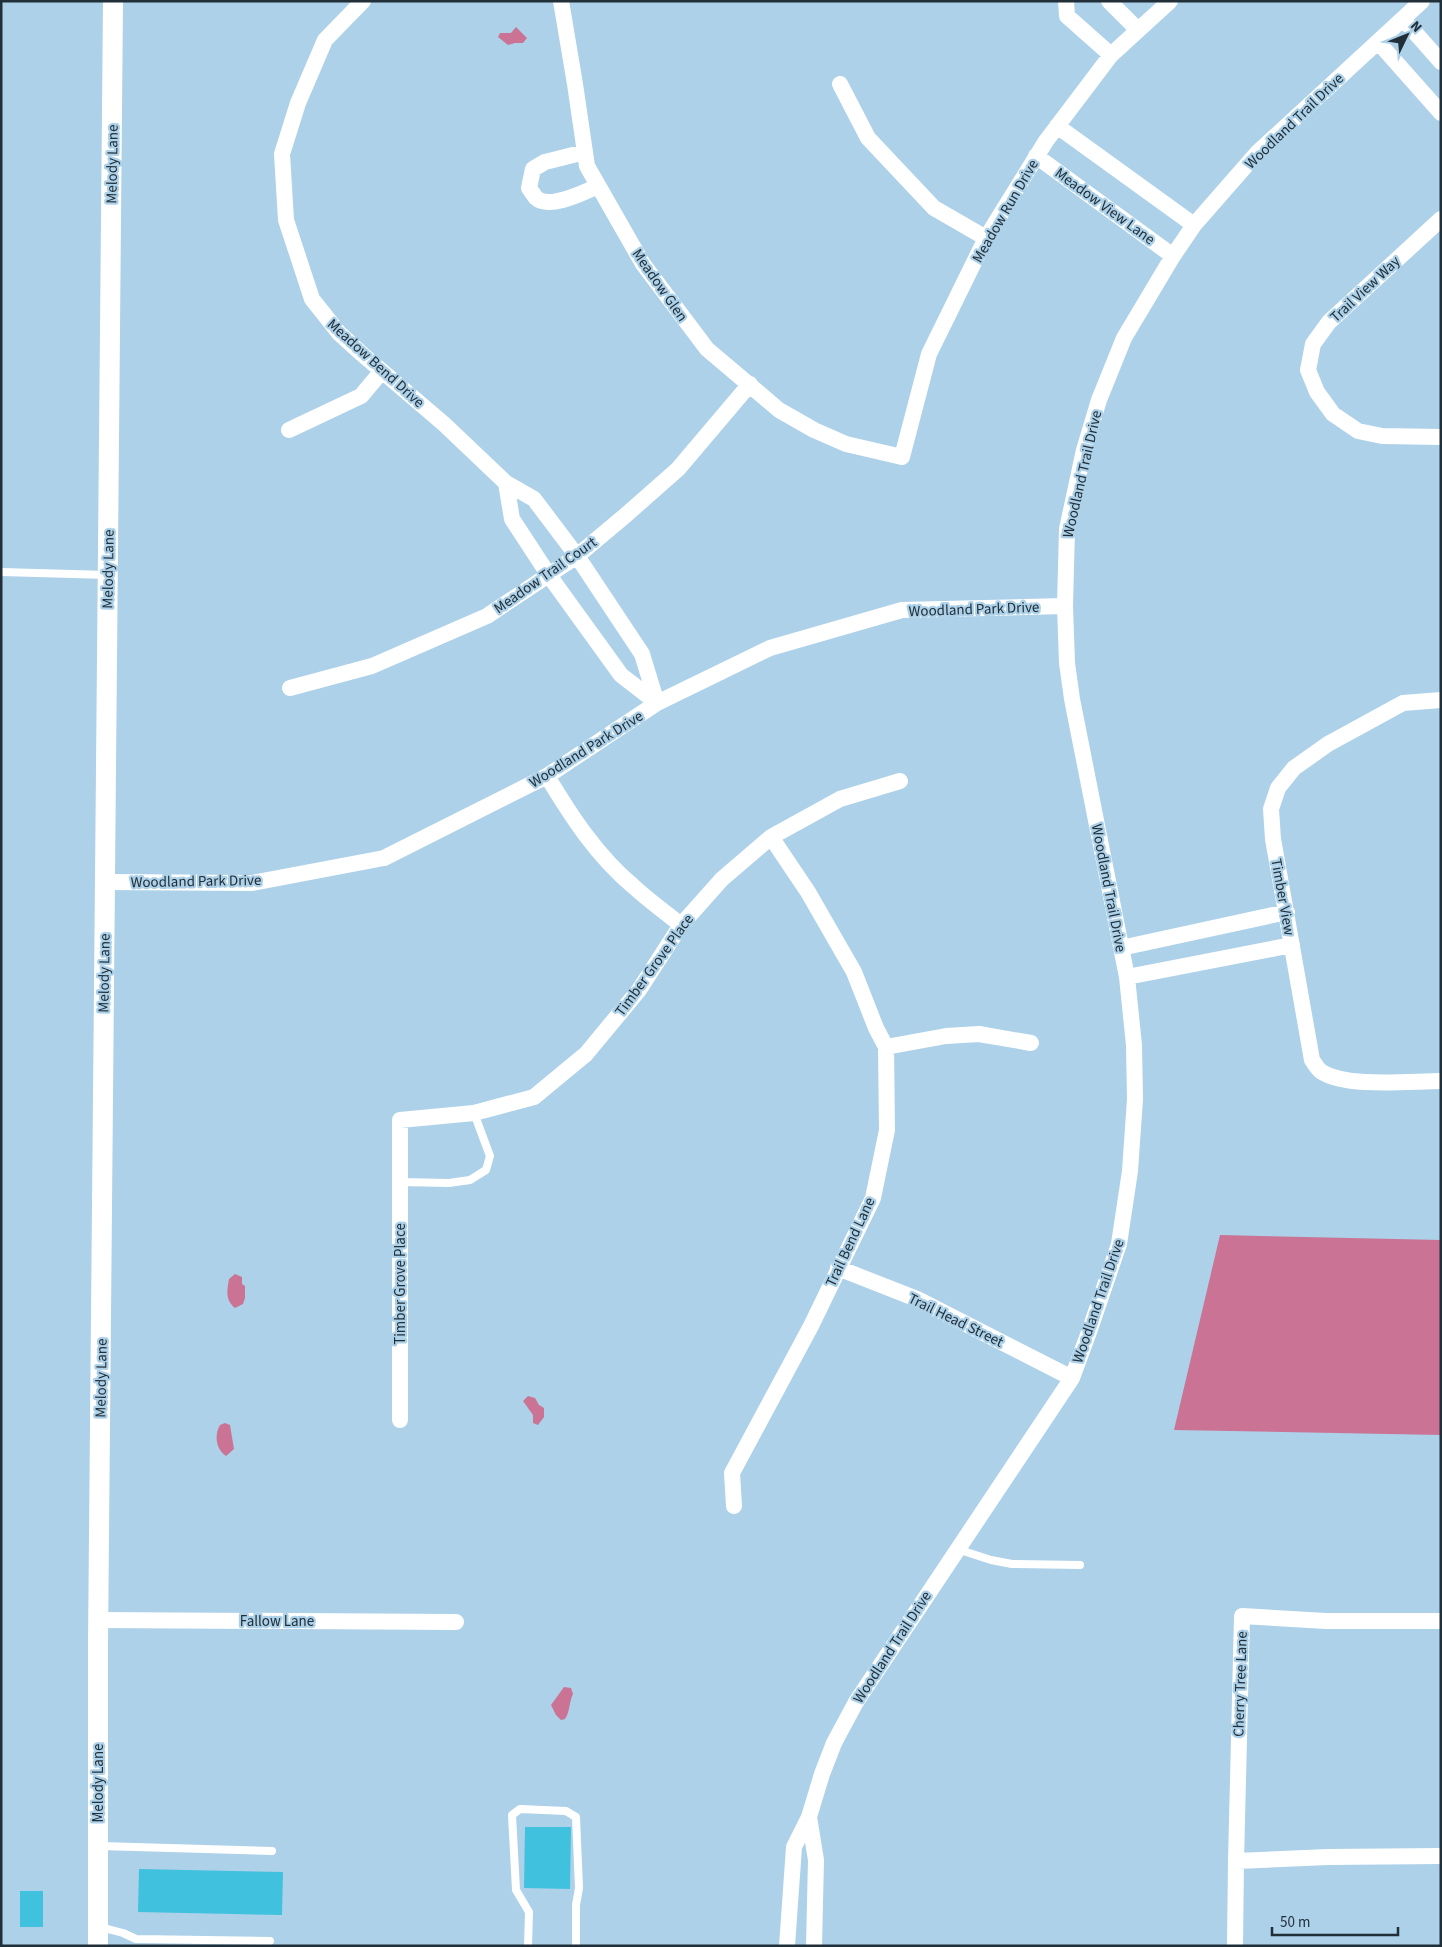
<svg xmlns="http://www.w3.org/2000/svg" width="1442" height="1947" font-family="'Source Sans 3',sans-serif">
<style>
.water{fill:#cb7394}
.building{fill:#40c1de}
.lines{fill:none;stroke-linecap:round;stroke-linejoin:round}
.service{stroke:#fff;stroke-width:8}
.minor{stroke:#fff;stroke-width:16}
.tertiary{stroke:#fff;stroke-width:20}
.labels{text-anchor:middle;stroke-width:4.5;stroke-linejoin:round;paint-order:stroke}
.street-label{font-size:15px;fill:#212f38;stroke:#add1e9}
</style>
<rect width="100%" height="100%" fill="#add1e9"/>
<path class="water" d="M516,27l11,11 -4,5h-8l-7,2 -10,-8 2,-4h11z
M1220,1235l221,5v195l-267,-5z
M235,1274l7,3v7l3,2v12l-2,6 -8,4c-10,-8 -8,-17 -6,-29z
M528,1396l7,2 4,7 5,3v9l-6,8 -5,-2v-8l-10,-14z
M225,1423l5,2 4,24 -8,7c-10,-6 -12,-21 -6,-31z
M564,1687l7,1 2,6c-4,8 -3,18 -8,25l-4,1 -5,-5 -5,-10z"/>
<path class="building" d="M525,1827h46l-1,62 -46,-1z
M139,1869l144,3 -1,43 -144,-3z
M20,1891h23v36h-23z"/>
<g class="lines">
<path class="service" d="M1,572l107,3
M400,1182l49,1 21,-3 16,-10 4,-14 -16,-43
M957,1549l34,11 21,4 68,1
M100,1846l172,5
M100,1927l23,6 13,6 134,2
M528,1946l1,-34 -13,-22 -4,-75 8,-6 46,2 10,6 3,71 -3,17v41"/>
<path class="minor" d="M363,1l-38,39 -27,63 -16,51 4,66 26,79 27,34 23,21 82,70 62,59 28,16 43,57 65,98 15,49
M561,1l14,83 12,82 56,98 64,85 72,61 35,20 32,14 56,13 27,-103 57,-116 60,-97 65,-86 59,-54
M1066,1l1,15 44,39
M1109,1l29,29
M1403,19l38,43
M1378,42l63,71
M840,84l28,54 66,70 52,30
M1057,126l137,99
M585,152l-40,10 -12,7 -4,19c2,3 5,7 7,10 14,12 48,-6 62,-12
M1036,156l137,100
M1441,219l-112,103 -16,22 -5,26 9,22 16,22 25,17 24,5 59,1
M289,430l72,-34 21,-25
M506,483l6,36 36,55 73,101 36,28
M290,688l82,-22 115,-50 90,-60 50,-42 51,-45 72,-85
M1441,700l-38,3 -75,41 -34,24 -16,20 -7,21 2,30 39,221c3,4 6,10 10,12 25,16 88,9 119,9
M547,776c24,40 50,80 86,110 15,14 32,26 48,39
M105,882l147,1 132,-25 163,-82 110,-73 113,-55 132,-38 163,-4
M1121,948l166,-36
M1127,977l165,-32
M886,1047l60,-11 33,-2 52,9
M838,1268l79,31 155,79
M400,1420v-300l74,-7 60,-16 52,-43 53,-64 42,-65 41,-46 49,-42 69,-38 60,-18
M734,1506l-2,-33 79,-147 62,-128 14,-68 -1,-83 -10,-19 -22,-56 -46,-80 -37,-55
M98,1620l358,2
M1441,1621h-115l-84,-5 -6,245 92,-4 113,-1
M809,1817l7,43 -2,86
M787,1946l7,-99 15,-30 13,-43 12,-31 22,-41 216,-324 17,-46 30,-88 11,-73 5,-72 -1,-54 -7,-68 -55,-278 -5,-36 -2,-57 2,-77 17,-79 15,-50 25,-62 49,-82 21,-31 63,-72 165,-152
M1235,1946l1,-85"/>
<path class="tertiary" d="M98,1946v-302l15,-1643"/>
</g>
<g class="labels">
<g class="street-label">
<text transform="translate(1294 121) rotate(-44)" y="5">Woodland Trail Drive</text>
<text transform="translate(112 164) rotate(-89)" y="5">Melody Lane</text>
<text transform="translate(1105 206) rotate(36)" y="5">Meadow View Lane</text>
<text transform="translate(1005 211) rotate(-60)" y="5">Meadow Run Drive</text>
<text transform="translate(660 285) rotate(55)" y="5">Meadow Glen</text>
<text transform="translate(1365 289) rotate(-43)" y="5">Trail View Way</text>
<text transform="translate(376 363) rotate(42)" y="5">Meadow Bend Drive</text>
<text transform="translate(1082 474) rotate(-77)" y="5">Woodland Trail Drive</text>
<text transform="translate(108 569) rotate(-89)" y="5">Melody Lane</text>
<text transform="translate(545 575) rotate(-35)" y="5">Meadow Trail Court</text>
<text transform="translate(974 609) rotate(-2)" y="5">Woodland Park Drive</text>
<text transform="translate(586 749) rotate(-32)" y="5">Woodland Park Drive</text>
<text transform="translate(196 881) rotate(-1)" y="5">Woodland Park Drive</text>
<text transform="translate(1109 888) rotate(79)" y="5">Woodland Trail Drive</text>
<text transform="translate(1283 897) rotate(80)" y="5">Timber View</text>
<text transform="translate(654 965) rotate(-54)" y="5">Timber Grove Place</text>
<text transform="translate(104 973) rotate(-89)" y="5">Melody Lane</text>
<text transform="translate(850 1242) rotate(-65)" y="5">Trail Bend Lane</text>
<text transform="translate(400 1284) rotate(-90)" y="5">Timber Grove Place</text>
<text transform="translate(1098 1301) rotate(-71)" y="5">Woodland Trail Drive</text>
<text transform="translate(956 1320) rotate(26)" y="5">Trail Head Street</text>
<text transform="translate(101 1378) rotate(-89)" y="5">Melody Lane</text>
<text x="277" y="1626">Fallow Lane</text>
<text transform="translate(892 1647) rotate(-57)" y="5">Woodland Trail Drive</text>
<text transform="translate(1240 1684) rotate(-88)" y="5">Cherry Tree Lane</text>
<text transform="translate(98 1783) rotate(-90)" y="5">Melody Lane</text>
</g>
</g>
<rect width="1442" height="1947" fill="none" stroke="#212f38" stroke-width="5"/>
<g transform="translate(1407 35) rotate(47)" stroke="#add1e9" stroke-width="4" paint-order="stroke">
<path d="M0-4L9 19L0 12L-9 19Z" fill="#212f38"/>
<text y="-8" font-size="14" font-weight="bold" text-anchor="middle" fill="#212f38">N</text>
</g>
<path d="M1272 1927v8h126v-8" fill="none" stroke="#212f38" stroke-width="2.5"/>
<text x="1280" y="1927" font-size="15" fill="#212f38" stroke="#add1e9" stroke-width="4" paint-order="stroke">50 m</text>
</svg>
